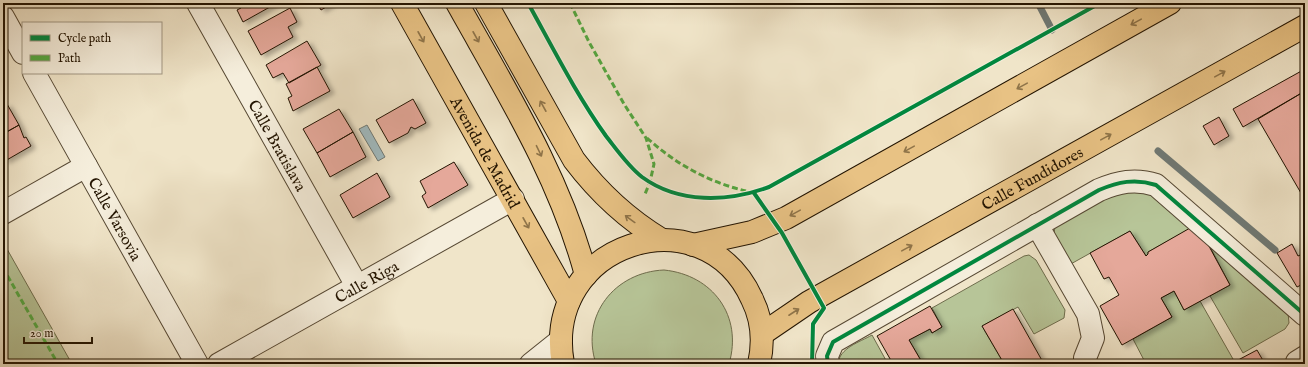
<svg xmlns="http://www.w3.org/2000/svg" width="1308" height="367" font-family="'IM FELL English',serif">
<style>
.green{fill:#b7c598;stroke:#6d6c4c}
.water{fill:#a1bcc2;stroke:#6f7975}
.lines{fill:none;stroke-linecap:round;stroke-linejoin:round}
.stream{stroke:#6f7975;stroke-width:7}
.building{fill:#e5a89a;stroke:#231401;filter:url(#shadow)}
.minor-casing{stroke:#564833;stroke-width:24}
.major-casing{stroke:#231401;stroke-width:24}
.minor{stroke:#f5eedc;stroke-width:22}
.major{stroke:#e8c284;stroke-width:22}
.quiet{stroke:#53a840;stroke-width:3;stroke-dasharray:6 3;stroke-linecap:butt}
.cycleway-casing{stroke:#f5eedc;stroke-width:6}
.cycleway{stroke:#00873e;stroke-width:4}
.oneway{stroke:#8f7449}
.labels{text-anchor:middle;stroke-width:3;stroke-linejoin:round;paint-order:stroke}
.street-label{font-size:16px;fill:#231401;stroke:#f5eedc}
</style>
<defs>
<filter id="shadow"><feDropShadow dx="4.5" dy="2.5" stdDeviation="2" flood-color="#0004"/></filter>
</defs>
<rect width="100%" height="100%" fill="#f0e5c9"/>
<filter id="stains"><feTurbulence type="fractalNoise" baseFrequency=".005" numOctaves="4"/><feColorMatrix values="0 0 0 0 .2 0 0 0 0 .09 0 0 0 0 .02 0 0 0 .5 -.17"/></filter>
<radialGradient id="worn" r=".72"><stop offset=".6" stop-color="#630" stop-opacity="0"/><stop offset="1" stop-color="#630" stop-opacity=".3"/></radialGradient>
<path class="green" d="M1124,189l27,5 42,33 -45,25v2l-2,2 -16,-25 -61,34 -15,-29 1,-11z
M1207,241l81,72 1,10 -4,6 -42,24 -33,-57 20,-11z
M7,249l65,115h-69v-113z
M1029,255l7,5 29,50 -1,8 -30,16 -16,-27 -36,19 21,36 -4,2h-62l-3,-4 -11,4 -14,-24 21,-11 2,4 10,-6 -10,-19 92,-52z
M664,270c49,5 79,46 65,94h-133c-16,-49 19,-92 68,-94z
M1174,291l10,19 16,-9 33,58 -10,5h-77l-13,-25 39,-22 -11,-19z
M872,335l16,29h-50c1,-16 22,-22 34,-29z"/>
<path class="water" d="M367,125l18,32 -7,4 -19,-32z"/>
<g class="lines">
<path class="stream" d="M1038,3l14,27
M1158,151l117,99"/>
</g>
<path class="building" d="M238,3h39l-34,19 -6,-12 4,-2z
M317,3h16l-12,7z
M290,8l7,14 -9,5 5,10 -32,18 -13,-24z
M307,41l14,24 -32,18 -6,-10 -10,5 -7,-13z
M317,67l13,24 -37,20 -5,-13 4,-2 -6,-12z
M1305,69v22l-62,36 -10,-18z
M1305,91v109l-47,-81z
M413,99l13,24 -11,6 -4,-2 -3,6 -19,10 -13,-23z
M7,104l12,21 -16,9v-28z
M339,109l14,23 -36,21 -14,-24z
M1219,117l10,19 -15,9 -11,-19z
M19,125l5,13 2,-1 5,9 -26,15 -2,-3v-24z
M353,132l13,25 -36,20 -13,-24z
M454,162l14,23 -40,23 -6,-12 4,-3 -6,-12z
M377,173l13,24 -37,21 -13,-23z
M1197,224l33,61 -46,25 -10,-19 -13,7 11,19 -50,28 -22,-39 19,-11 -10,-18 -5,2 -14,-26 40,-22 16,25 2,-2v-2z
M1292,244l6,12 7,-3v30l-8,4 -20,-34z
M930,306l12,21 -10,6 -2,-4 -21,11 14,24h-30l-16,-28z
M1013,309l31,55h-45l4,-2 -21,-36z
M1257,350l8,14h-33l8,-5z"/>
<g class="lines">
<g class="minor-casing">
<g id="minor">
<path id="s1" d="M198,3l159,283"/>
<path d="M3,17l20,36"/>
<path id="s2" d="M34,73l163,291"/>
<path d="M3,213l83,-47"/>
<path d="M1037,225l51,89 5,24 -8,20"/>
<path d="M1297,362l8,-5"/>
<path id="s3" d="M219,364l294,-165"/>
<path d="M531,364l30,-24"/>
<path d="M828,364l-1,-8 6,-14 266,-152c19,-8 36,-12 57,-5l149,130"/>
</g>
</g>
<g class="major-casing">
<g id="major">
<path id="s4" d="M402,3l167,298"/>
<path d="M457,3c49,88 103,174 129,272"/>
<path d="M486,3l88,157c25,33 53,59 88,80"/>
<path d="M693,245l59,-13 34,-14 384,-215"/>
<path id="s5" d="M762,334l47,-32 496,-276"/>
<path d="M563,364c-22,-121 140,-173 189,-65 10,20 12,43 7,65"/>
</g>
</g>
<use href="#minor" class="minor"/>
<use href="#major" class="major"/>
<path class="quiet" d="M570,3l19,39 35,62 22,34 8,26 -4,18 -5,12
M647,138c29,26 61,44 99,53
M3,268l55,96"/>
<g class="cycleway-casing">
<path id="cycleway" d="M528,3c25,45 48,91 78,133 11,14 22,30 36,41 37,27 86,25 127,10l331,-184
M754,193l28,40 42,75 -11,16 -1,40
M828,364l-1,-8 6,-14 266,-152c19,-8 36,-12 57,-5l149,130"/>
</g>
<use href="#cycleway" class="cycleway"/>
</g>
<defs><path id="oneway-shaft" d="M-6 0H5M1.5-3L5.5 0L1.5 3" fill="none" stroke-width="1.6" stroke-linecap="round" stroke-linejoin="round"/></defs>
<g class="oneway">
<use href="#oneway-shaft" transform="translate(1136 22) rotate(151)"/>
<use href="#oneway-shaft" transform="translate(421 37) rotate(61)"/>
<use href="#oneway-shaft" transform="translate(476 37) rotate(61)"/>
<use href="#oneway-shaft" transform="translate(1220 74) rotate(-29)"/>
<use href="#oneway-shaft" transform="translate(1022 86) rotate(151)"/>
<use href="#oneway-shaft" transform="translate(543 106) rotate(-119)"/>
<use href="#oneway-shaft" transform="translate(1106 137) rotate(-29)"/>
<use href="#oneway-shaft" transform="translate(909 149) rotate(151)"/>
<use href="#oneway-shaft" transform="translate(539 151) rotate(64)"/>
<use href="#oneway-shaft" transform="translate(795 213) rotate(151)"/>
<use href="#oneway-shaft" transform="translate(630 219) rotate(-144)"/>
<use href="#oneway-shaft" transform="translate(526 223) rotate(61)"/>
<use href="#oneway-shaft" transform="translate(907 248) rotate(-29)"/>
<use href="#oneway-shaft" transform="translate(794 312) rotate(-33)"/>
</g>
<g class="labels">
<g class="street-label">
<text dy="6" stroke="none"><textPath href="#s1" startOffset="163">Calle Bratislava</textPath></text>
<text dy="6" stroke="none"><textPath href="#s4" startOffset="171">Avenida de Madrid</textPath></text>
<text dy="6" stroke="none"><textPath href="#s5" startOffset="312">Calle Fundidores</textPath></text>
<text dy="6" stroke="none"><textPath href="#s2" startOffset="167">Calle Varsovia</textPath></text>
<text dy="6" stroke="none"><textPath href="#s3" startOffset="169">Calle Riga</textPath></text>
</g>
</g>
<rect width="1308" height="367" fill="none" stroke="#f0e5c9" stroke-width="16"/>
<rect x="4" y="4" width="1300" height="359" fill="none" stroke="#231401" stroke-width="2"/>
<rect x="8" y="8" width="1292" height="351" fill="none" stroke="#231401"/>
<rect x="22" y="22" width="140" height="52" fill="#f5eedc" stroke="#a19784"/>
<rect x="30" y="35" width="20" height="6" fill="#00873e" stroke="#a19784"/>
<text x="58" y="42" font-size="12" fill="#231401">Cycle path</text>
<rect x="30" y="55" width="20" height="6" fill="#53a840" stroke="#a19784"/>
<text x="58" y="62" font-size="12" fill="#231401">Path</text>
<path d="M24 337v6h68v-6" fill="none" stroke="#231401" stroke-width="2"/>
<text x="30" y="337" font-size="12" fill="#231401" stroke="#f5eedc" stroke-width="3" paint-order="stroke">20 m</text>
<rect width="100%" height="100%" filter="url(#stains)"/>
<rect width="100%" height="100%" fill="url(#worn)"/>
</svg>
